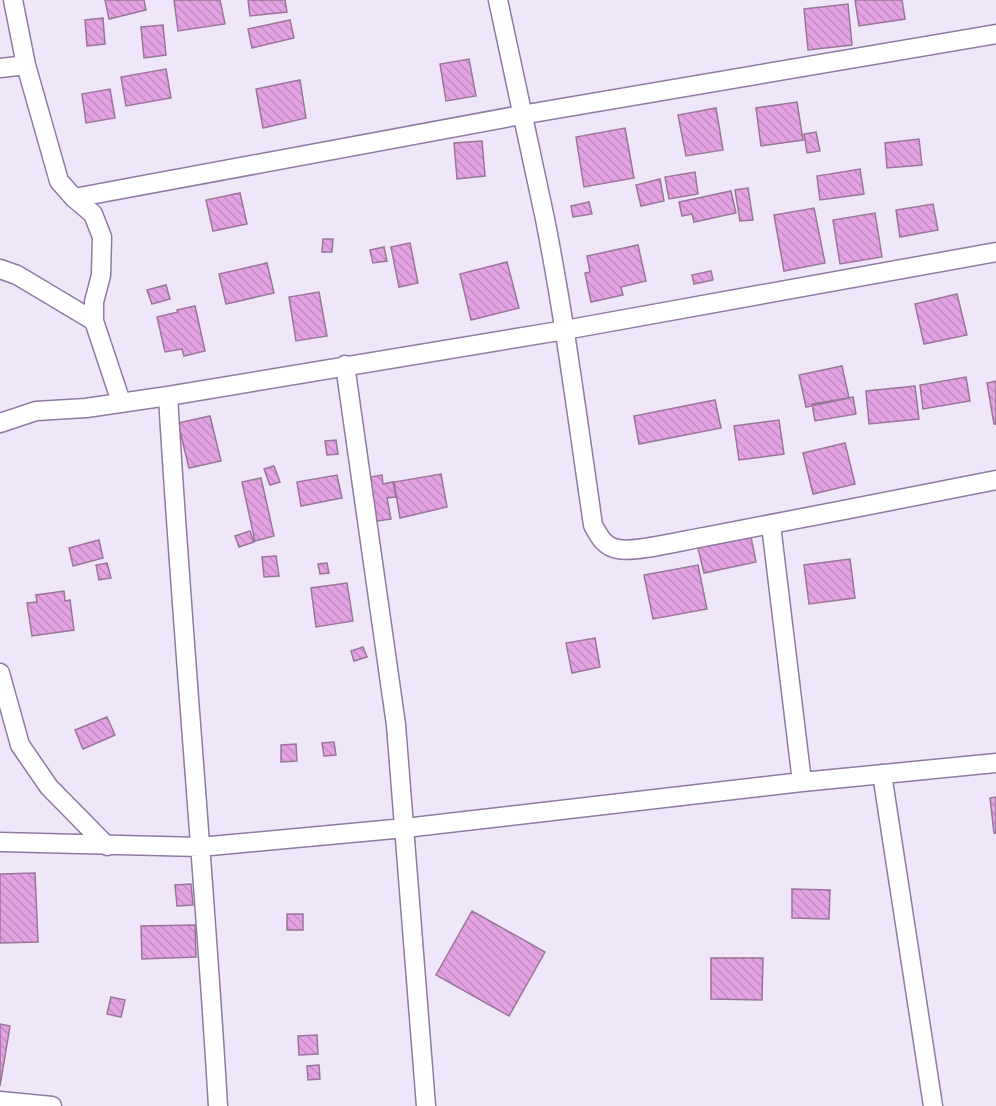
<svg xmlns="http://www.w3.org/2000/svg" width="996" height="1106" font-family="Mulish,sans-serif">
<style>
.building{fill:url(#building-back-hatch);stroke:#987697;stroke-width:1.5}
.lines{fill:none;stroke-linecap:round;stroke-linejoin:round}
.street-casing{stroke:#8e7aa2;stroke-width:21}
.street{stroke:#fff;stroke-width:18}
</style>
<defs>
<pattern id="building-back-hatch" width="6" height="6" patternUnits="userSpaceOnUse" patternTransform="scale(1.5)"><rect width="6" height="6" fill="#e4a2e3"/><path d="M-1 5l2 2M0 0l6 6M5-1l2 2" fill="none" stroke="#c38bc3"/></pattern>
</defs>
<rect width="100%" height="100%" fill="#efe7f9"/>
<path class="building" d="M105,0h39l2,10 -37,9z
M174,0h46l5,24 -47,7z
M248,0h37l2,12 -37,4z
M855,0h47l3,19 -46,7z
M848,4l4,41 -44,5 -4,-41z
M103,18l2,26 -18,2 -2,-26z
M290,20l4,18 -42,10 -4,-19z
M163,25l3,30 -22,3 -3,-31z
M469,59l7,37 -30,5 -6,-37z
M166,69l5,29 -45,8 -5,-29z
M300,80l6,38 -43,10 -7,-39z
M110,89l5,29 -29,5 -4,-29z
M797,102l6,38 -42,6 -5,-38z
M716,108l7,42 -37,6 -8,-41z
M625,128l9,50 -50,9 -8,-50z
M816,132l4,19 -13,2 -3,-19z
M919,139l3,26 -35,3 -2,-25z
M482,141l3,35 -28,3 -3,-36z
M860,169l4,25 -44,6 -3,-24z
M695,172l3,22 -29,5 -4,-22z
M660,179l4,22 -23,5 -5,-21z
M748,188l5,32 -13,1 -5,-31z
M731,191l5,22 -42,9 -2,-8 -10,2 -3,-14z
M240,193l7,31 -34,7 -7,-31z
M589,202l3,12 -19,3 -2,-11z
M933,204l5,26 -38,7 -4,-27z
M814,208l11,55 -41,8 -10,-56z
M875,213l7,44 -42,7 -7,-44z
M323,239h10l-1,13h-10z
M410,243l8,40 -19,4 -8,-40z
M638,245l8,36 -25,6 2,8 -32,7 -6,-29 5,-1 -3,-16z
M384,247l3,14 -14,2 -3,-13z
M507,262l12,46 -48,12 -11,-46z
M267,263l7,30 -48,11 -7,-30z
M711,271l2,9 -19,4 -2,-9z
M166,285l4,14 -18,5 -5,-14z
M319,292l8,44 -31,5 -7,-44z
M957,294l10,41 -43,9 -9,-40z
M195,306l10,45 -21,5 -2,-7 -17,3 -8,-35 21,-5 -1,-2z
M842,366l7,32 -43,9 -7,-32z
M966,377l4,24 -47,8 -3,-24z
M996,381v43h-2l-7,-41z
M915,386l4,33 -50,5 -3,-33z
M853,397l3,17 -41,7 -3,-17z
M715,400l6,28 -82,16 -5,-28z
M210,416l11,45 -32,7 -11,-45z
M779,420l5,34 -45,6 -5,-34z
M336,440l2,14 -11,1 -2,-14z
M845,443l10,41 -42,10 -10,-41z
M274,466l6,16 -10,3 -6,-16z
M441,474l6,33 -47,11 -6,-36z
M337,475l5,23 -41,8 -4,-24z
M382,475l1,9 10,-2 3,15 -9,1 4,21 -14,2 -7,-44z
M261,478l13,58 -19,5 -13,-59z
M250,531l4,11 -15,5 -4,-11z
M751,537l5,25 -52,11 -6,-25z
M99,540l4,18 -30,8 -4,-18z
M276,556l3,20 -15,1 -2,-20z
M850,559l5,39 -46,6 -5,-39z
M107,563l4,15 -12,2 -3,-15z
M327,563l2,10 -9,1 -2,-10z
M698,565l9,44 -54,10 -9,-44z
M347,583l6,38 -37,6 -5,-39z
M64,591l1,10 5,-1 4,30 -42,6 -5,-33 10,-1 -1,-7z
M595,638l5,29 -28,6 -6,-30z
M363,647l4,10 -13,4 -3,-10z
M107,717l8,18 -32,14 -8,-19z
M334,742l2,13 -12,1 -2,-13z
M296,744l1,17 -16,1v-17z
M996,797v36h-2l-4,-35z
M35,873l3,69 -38,1v-69z
M191,884l2,21 -16,1 -2,-21z
M792,889l38,1 -1,29 -37,-1z
M472,911l73,41 -36,64 -73,-41z
M287,914h16v16h-16z
M195,925l1,32 -54,2 -1,-33z
M711,958h52l-1,42 -51,-1z
M111,997l14,3 -4,17 -14,-3z
M0,1024l10,2 -10,60z
M317,1035l1,19 -19,1 -1,-19z
M319,1065l1,14 -12,1 -1,-14z"/>
<g class="lines">
<g class="street-casing">
<path id="street" d="M498,0c15,73 32,146 47,219 20,101 33,204 48,306 6,11 11,22 25,24 16,4 67,-9 86,-12 97,-18 195,-38 292,-57
M26,65l33,116 15,17 19,16 9,23 -1,38 -7,27v19l27,81
M0,68l26,-3 -13,-65
M74,198l447,-83 475,-81
M0,269l17,6 77,46
M345,365l51,360 30,381
M168,396c14,237 36,473 50,710
M0,423l36,-12 50,-3 82,-12 397,-66 431,-78
M771,525l31,257
M0,673l20,72 29,42 58,59
M882,774l51,332
M0,842l200,5 205,-19 397,-46 194,-19
M0,1101l52,5"/>
</g>
<use href="#street" class="street"/>
</g>
</svg>
